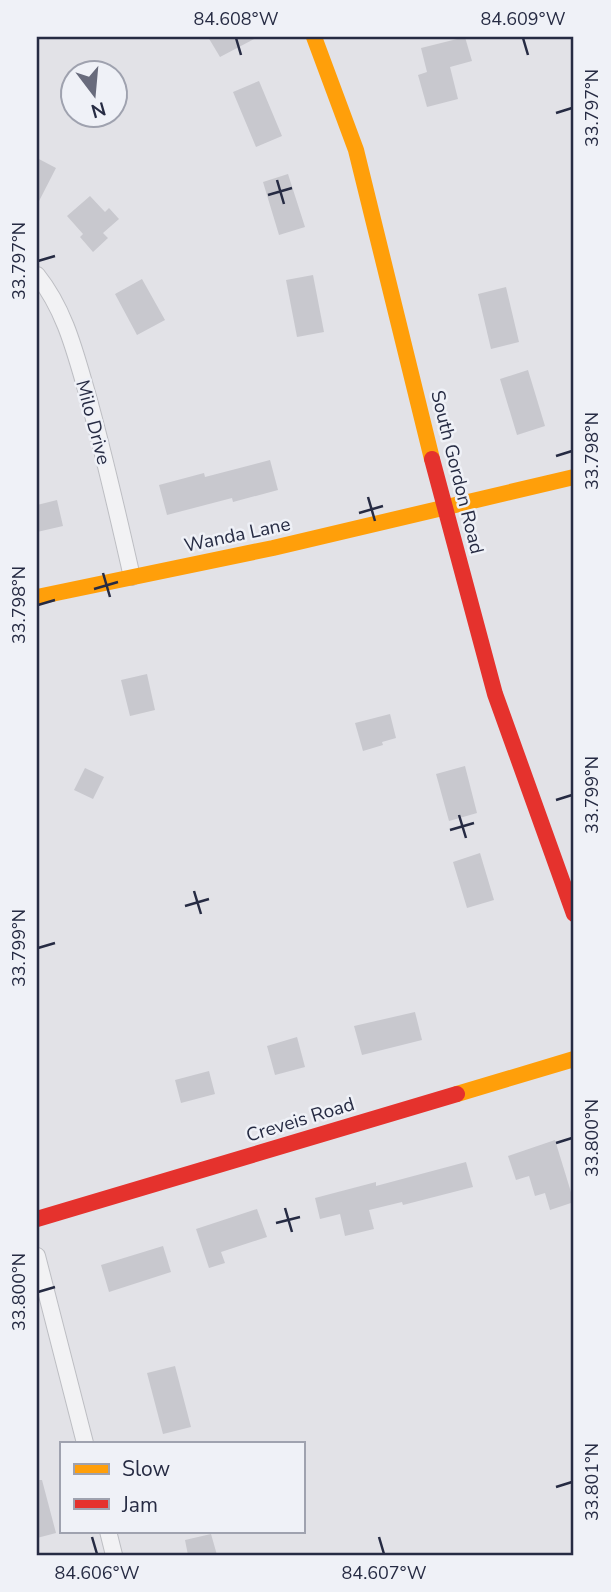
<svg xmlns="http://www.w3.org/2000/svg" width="611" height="1592" font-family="'Nunito Sans',sans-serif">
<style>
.building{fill:#c8c8ce}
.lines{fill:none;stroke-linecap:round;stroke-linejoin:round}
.street-casing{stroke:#bdbec3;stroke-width:18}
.street{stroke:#f2f2f4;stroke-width:16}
.slow{stroke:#ff9f0a;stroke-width:16}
.jam{stroke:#e5322d;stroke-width:16}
.ticks{fill:none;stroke:#262b43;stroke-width:2.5}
.labels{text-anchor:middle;stroke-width:5;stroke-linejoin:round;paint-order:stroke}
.street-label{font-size:19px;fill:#262b43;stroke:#eff1f7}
.neatline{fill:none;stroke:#262b43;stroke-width:2.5}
.ticks-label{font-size:18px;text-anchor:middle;fill:#262b43}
</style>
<rect width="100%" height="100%" fill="#e2e2e7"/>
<path class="building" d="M208,37h50l-38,20z
M465,37l7,24 -22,6 8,32 -31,8 -9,-32 9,-3 -6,-24z
M259,81l23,55 -26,11 -23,-55z
M37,158l19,10 -19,37z
M288,174l17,53 -26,8 -16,-53z
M90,196l15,16 4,-4 10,11 -16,14 5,5 -15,14 -13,-15 3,-3 -16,-18z
M313,275l11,57 -27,5 -11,-57z
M142,279l23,41 -28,15 -22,-41z
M506,287l13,55 -28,7 -13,-55z
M528,370l17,56 -28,9 -17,-56z
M270,460l8,30 -45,12 -1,-4 -65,17 -8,-30 45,-12 1,4z
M57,500l6,26 -26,6v-27z
M147,674l8,36 -25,6 -9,-36z
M390,714l6,24 -14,4 1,3 -20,6 -8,-28z
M465,766l12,47 -28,8 -13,-47z
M85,768l19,9 -11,22 -19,-9z
M480,853l14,47 -27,8 -14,-46z
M415,1012l7,28 -60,15 -8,-29z
M297,1037l8,30 -30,8 -8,-29z
M209,1071l6,23 -34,9 -6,-23z
M555,1140l19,62 -24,8 -5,-17 -10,3 -6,-20 -13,4 -8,-24z
M466,1162l7,25 -70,18 -1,-3 -33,8 5,19 -29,7 -5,-22 -20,5 -5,-21 61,-16v4z
M257,1209l10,28 -46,15 4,11 -16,5 -13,-39z
M163,1246l8,26 -62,20 -8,-27z
M175,1366l16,61 -28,7 -16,-61z
M37,1480h5l14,53 -19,5z
M211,1534l6,21h-29l-3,-15z"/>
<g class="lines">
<g class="street-casing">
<path id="street" d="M37,275c28,35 38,77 50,118 17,61 31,122 45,184
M37,1256l48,187
M108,1531l6,24"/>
</g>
<use href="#street" class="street"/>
<path class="slow" d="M314,37l42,113 76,309
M37,597l236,-49 301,-71
M457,1094l117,-35"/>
<path class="jam" d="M432,459l63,235 79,220
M37,1219l420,-125"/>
</g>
<path class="ticks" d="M236,38l5,17M523,38l5,17M556,113l16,-5M277,180l7,24M268,195l24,-7M38,261l17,-5M556,456l16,-5M368,497l7,24M359,513l24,-7M103,573l7,24M94,589l24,-7M38,605l17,-5M556,800l16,-5M459,815l7,23M450,830l24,-7M194,891l7,23M185,906l24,-7M38,948l17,-5M556,1143l16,-5M285,1208l7,24M276,1223l24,-6M38,1292l17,-5M556,1487l16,-5M92,1537l5,17M379,1537l5,17"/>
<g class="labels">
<g class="street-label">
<text transform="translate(94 422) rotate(75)" y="7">Milo Drive</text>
<text transform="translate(458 472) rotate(76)" y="7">South Gordon Road</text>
<text transform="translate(237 534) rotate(-12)" y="7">Wanda Lane</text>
<text transform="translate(300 1119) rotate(-17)" y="7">Creveis Road</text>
</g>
</g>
<rect width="611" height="1592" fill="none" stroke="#eff1f7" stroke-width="77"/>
<rect x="60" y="1442" width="245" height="91" fill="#eff1f7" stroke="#9fa2af" stroke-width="2"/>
<rect x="74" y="1464" width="35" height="10" fill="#ff9f0a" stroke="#9fa2af" stroke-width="2"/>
<text x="122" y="1476" font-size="21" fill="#262b43">Slow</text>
<rect x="74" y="1499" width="35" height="10" fill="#e5322d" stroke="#9fa2af" stroke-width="2"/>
<text x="122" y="1512" font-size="21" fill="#262b43">Jam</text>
<g transform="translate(94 94) rotate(164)"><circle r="33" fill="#eff1f7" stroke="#9fa2af" stroke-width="2"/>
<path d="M0-5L12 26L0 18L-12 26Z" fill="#686b7c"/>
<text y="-10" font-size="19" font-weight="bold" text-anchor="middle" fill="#262b43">N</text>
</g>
<rect x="38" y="38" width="534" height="1516" class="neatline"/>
<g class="ticks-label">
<text x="236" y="25">84.608°W</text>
<text x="523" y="25">84.609°W</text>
<text transform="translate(592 108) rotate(-90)" y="6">33.797°N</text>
<text transform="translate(19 261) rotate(-90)" y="6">33.797°N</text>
<text transform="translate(592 451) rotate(-90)" y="6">33.798°N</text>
<text transform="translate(19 605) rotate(-90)" y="6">33.798°N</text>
<text transform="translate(592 795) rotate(-90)" y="6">33.799°N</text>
<text transform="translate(19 948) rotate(-90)" y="6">33.799°N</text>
<text transform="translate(592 1138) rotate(-90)" y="6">33.800°N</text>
<text transform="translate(19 1292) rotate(-90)" y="6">33.800°N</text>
<text transform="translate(592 1482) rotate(-90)" y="6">33.801°N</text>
<text x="97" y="1579">84.606°W</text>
<text x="384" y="1579">84.607°W</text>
</g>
</svg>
